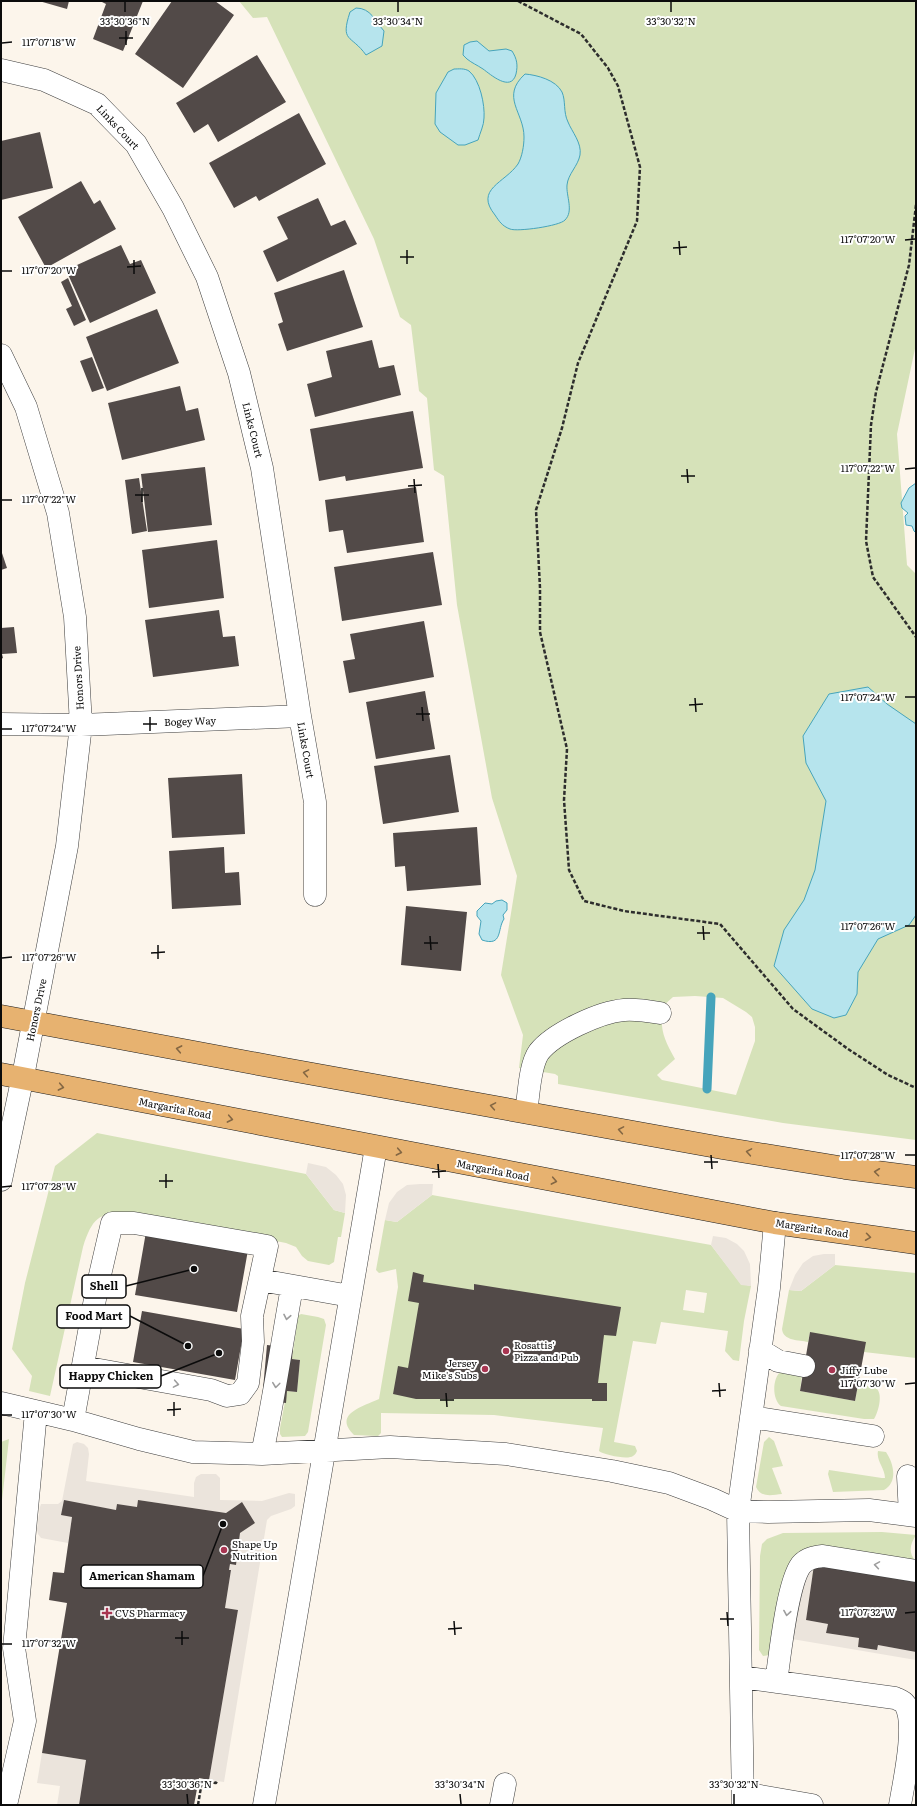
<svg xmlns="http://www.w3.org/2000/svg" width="917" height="1806" font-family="Literata,serif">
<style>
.green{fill:#d6e2b9;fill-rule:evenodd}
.plaza{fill:#ebe4dc}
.water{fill:#b6e4ed;stroke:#46a4bb}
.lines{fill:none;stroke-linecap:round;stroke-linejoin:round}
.stream{stroke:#46a4bb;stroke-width:9}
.building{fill:#524a48}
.minor-casing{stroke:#3e3e3e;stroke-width:23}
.major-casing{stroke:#1c1c1c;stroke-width:23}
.path{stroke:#2d2d2d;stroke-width:2.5;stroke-dasharray:4 2;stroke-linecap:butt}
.minor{stroke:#fff;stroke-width:22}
.major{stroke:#e7b270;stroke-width:22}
.oneway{stroke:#846743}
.oneway2{stroke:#9d9d9d}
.ticks{fill:none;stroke:#0b0b0b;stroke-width:1.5}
.poi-dot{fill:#a83551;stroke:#fff;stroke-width:1.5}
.labels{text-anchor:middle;stroke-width:4;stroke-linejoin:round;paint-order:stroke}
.street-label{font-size:10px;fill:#0b0b0b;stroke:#fff}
.poi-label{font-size:10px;fill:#0b0b0b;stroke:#fff;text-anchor:start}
.ticks-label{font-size:10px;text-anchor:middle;fill:#0b0b0b;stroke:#fff;stroke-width:4;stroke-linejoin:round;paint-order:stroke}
.leader{fill:none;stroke:#0b0b0b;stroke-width:1.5}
.callout-dot{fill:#0b0b0b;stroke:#fff;stroke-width:1.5}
.callout{fill:#fff;stroke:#0b0b0b;stroke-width:1.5}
.callout-label{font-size:11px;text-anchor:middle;font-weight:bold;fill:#0b0b0b}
</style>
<rect width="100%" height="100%" fill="#fcf5eb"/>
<path class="green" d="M239,1h677v343l-19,90 10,131 9,9v566l-133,-17 -225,-39v-8l-3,-2 -36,-6 4,-33 -22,-60 16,-99 -25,-78 -35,-193 -13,-129 -10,-6 -7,-72 -8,-7 -8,-66 -11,-8 -26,-78 -107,-222 -14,1zM695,996l28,2 23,14 6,5 3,10v14l-19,54 -74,-15 -5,-5 18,-16c-11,-19 -16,-31 -12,-53l10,-9z
M97,1133l209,41 28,36 11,3 -4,24h-3l-4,25 -5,3 -21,-4 -6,-5 -6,-9 -10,-4 -154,-30c-32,-1 -39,3 -49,34l-33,149 -21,-5 3,-15 -20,-27 13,-66 30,-117z
M432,1195l279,50 30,39 10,2 -7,35 -5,40 -6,-1 -8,-9 3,-20 -67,-9 -5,22 -23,-3 -19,101 21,4 2,5c-1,2 -2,4 -4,5 -5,4 -29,-1 -34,-5l4,-23 -109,-13 -113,-2v20l-3,3 -24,-1c-22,-21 10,-29 25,-36l19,-112 -2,-18 -17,4 -3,-3 9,-50 12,2zM686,1290l21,3 -3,20 -21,-3z
M835,1265l81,8v85l-52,-6 -54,-20 -2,10c-9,-2 -25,-1 -26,-13l7,-39 12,1z
M301,1314l17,3 6,2 2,6 -18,107 -3,4 -23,1 -2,-3v-6l7,-37 10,1 3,-32 -8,-1 6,-43z
M781,1371l21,4 -2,16 55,10 3,-16c5,1 15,0 19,4 6,6 1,24 -3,30h-10l-83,-13c-9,-7 -9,-27 0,-35z
M769,1437l5,4 9,25 -11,2 10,26c-10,1 -21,4 -26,-7l8,-45z
M9,1439l-8,70v-67z
M878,1451l8,1c8,12 12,30 -2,38l-51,2 -5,-18 1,-4 53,8h3c0,-10 -9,-17 -7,-27z
M882,1532l34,3c-5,8 -9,17 0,26l-88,-13 -58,107 -7,1 -4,-6 1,-94 2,-12 5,-5 16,-6z"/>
<path class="plaza" d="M308,1163l18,4 10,8 7,9 3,11 -1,18 -11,-3 -28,-36z
M420,1184h13l-1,11 -35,27 -12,-2 4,-17 8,-11 10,-7z
M713,1236l13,2 11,6 7,7 6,13 1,22 -10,-1 -30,-40z
M824,1254h11v11l-34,26 -12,-1 6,-15 8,-12 10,-7z
M77,1442l7,2 4,4 1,6 -3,27 108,16v-14l2,-6 5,-3h15l4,4v22l42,1 27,-8 6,1v12l-4,3 -20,7 -4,4 -43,262 -15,-2 29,-170 -13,-2 6,-38h-2l1,-6 6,1 4,-32 15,-10 -13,-21 -16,11 -88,-13 -1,7 -20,-3 -1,6 -35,-6 -9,13 -4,26 -27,-5 -3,-4 -1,-5 3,-22 1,-3h17l4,-3 11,-57z
M814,1565l-8,55 22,4 -2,9 33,5 -1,9 19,3 1,-5 38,7v8l-124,-21 10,-59z
M42,1753l44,7 -7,45h-22l3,-19 -23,-3z"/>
<path class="water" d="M356,8c15,0 19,13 28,23l-2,15 -16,9c-15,-21 -26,-12 -16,-43z
M477,41l12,10 17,-2 6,2c5,8 6,14 4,23 -5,19 -26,0 -33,-5 -6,-4 -11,-6 -16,-10l-4,-4 1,-10 6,-3z
M454,69c5,0 10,-1 15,2 11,9 16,34 15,47 0,7 -4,15 -6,22l-13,5h-7l-18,-13 -5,-8 1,-31 12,-21z
M525,74c12,1 31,6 37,18 4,9 1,20 6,30 4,10 14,21 12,33 -2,11 -12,19 -13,30 -1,11 7,26 -2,35 -5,6 -48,12 -55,9 -8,-3 -11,-8 -15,-14 -21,-26 10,-32 23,-51 4,-7 6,-18 6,-27 0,-25 -24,-40 1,-63z
M916,483v50l-2,-2 -2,-5 -6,-1 -1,-9 3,-3 -6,-5 -1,-5 8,-15z
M868,687l19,17 29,20v191l-7,10 -31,14 -20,33 -1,22 -11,21 -12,3 -22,-9 -38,-43 10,-36 20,-30 11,-30 11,-69 -20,-38 -3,-27 26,-42z
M502,900l5,3v7l-4,5 1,4c-7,10 -1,28 -22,21l-3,-6 2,-13 -4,-5v-5l8,-8 7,1 4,-3z"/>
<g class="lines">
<path class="stream" d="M707,1089l4,-92"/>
</g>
<path class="building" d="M39,1h30l-2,8z
M100,1h43l-20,50 -30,-12 13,-35z
M172,1h43l19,14 -51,73 -48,-34z
M257,55l29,47 -68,40 -10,-18 -14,9 -18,-30z
M299,113l27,51 -67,37 -3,-5 -22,12 -25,-45z
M40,132l13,56 -52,12v-59z
M81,181l13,23 6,-4 16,29 -70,39 -28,-51z
M318,198l13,28 14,-6 12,24 -80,38 -14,-31 25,-12 -11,-22z
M121,245l9,19 11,-4 15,33 -66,30 -24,-53z
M344,270l19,57 -76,24 -9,-27 5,-2 -9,-29z
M68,278l18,42 -12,6 -8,-17 6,-3 -11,-24z
M157,309l22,54 -72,28 -21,-54z
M372,340l7,28 15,-3 7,30 -86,22 -8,-33 25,-7 -6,-26z
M92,357l12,31 -12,4 -12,-31z
M180,386l6,25 12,-3 7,32 -83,20 -14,-57z
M413,411l10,57 -77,13 -1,-5 -26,5 -9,-52z
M205,467l7,58 -64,7 -7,-58z
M139,478l8,53 -15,3 -7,-54z
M416,487l8,55 -77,11 -4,-23 -14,2 -4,-32z
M217,540l7,58 -75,10 -7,-58z
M1,550l6,18 -6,2z
M433,552l9,53 -100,16 -8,-54z
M219,610l4,27 12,-1 4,30 -86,11 -8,-57z
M424,621l10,56 -85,16 -6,-32 12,-2 -5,-25z
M14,627l3,26 -15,1 1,4 -2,1 1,-7 -1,-24z
M425,691l10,58 -59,10 -10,-57z
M450,755l9,57 -76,12 -9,-58z
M242,774l3,60 -73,4 -4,-60z
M477,827l4,58 -74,6 -2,-25 -10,1 -2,-34z
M224,847l1,26 14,-1 2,33 -69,4 -3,-58z
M406,906l61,6 -6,59 -60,-6z
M146,1232l102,18 -11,62 -102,-17z
M413,1272l11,3 -1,7 51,8v-6l147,23 -5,29 -12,-1 -6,48h9v18h-15v-2h-176l-23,-5 5,-28 10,2 11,-65 -11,-2z
M142,1311l102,18 -9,51 -102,-18z
M810,1332l56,10 -11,59 -55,-10z
M267,1345l26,3 -1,11 8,1 -3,32 -10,-1 -1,12 -24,-3z
M64,1500l52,10 1,-6 20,3 1,-7 88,13 16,-11 13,21 -15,10 -4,32 -6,-1 -1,6h2l-6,38 13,2 -29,170 -10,-2 -5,27h-115l7,-45 -44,-7 25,-150 -18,-3 4,-28 11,1 8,-56 -11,-2z
M814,1565l102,17v70l-38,-7 -1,5 -19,-3 1,-9 -33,-5 2,-9 -22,-4z"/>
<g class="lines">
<g class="minor-casing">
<path id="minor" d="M1,70l43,10 53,24 39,40 37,64 34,69 32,96 23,95 38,248 15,86v93
M1,355l25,52 32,106 17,104 6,108 -14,121 -43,225 -23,109
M1,724l80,1 219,-9
M526,1112c3,-16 3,-46 13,-60 15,-19 61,-40 85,-42 12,-1 24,1 36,3
M260,1280l90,16
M760,1350l18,11 26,5
M1,1403l72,17 66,19 54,13 69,2 128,-7 116,7 106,17 57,12 43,16 26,12 30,1 101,-2 47,6
M751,1417l122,19
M73,1420l24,-132 15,-65h22l133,23 -15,70 1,26 -5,41 -8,11 -13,2 -16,-6 -128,-23
M262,1454c12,-56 20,-112 30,-167
M908,1476l2,39
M741,1677l154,21c4,2 8,3 10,6 12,20 -1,77 -5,101
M776,1682c4,-26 11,-98 25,-117 6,-7 14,-8 22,-9l93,15
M743,1793l69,12
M6,1805l19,-84 -11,-73 22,-236
M264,1805l112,-658
M501,1805l4,-21
M743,1805l-5,-294 31,-223 6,-65"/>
</g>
<g class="major-casing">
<path id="major" d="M1,1016l284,53 437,79 123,20 71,9
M1,1074l774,149 141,20"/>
</g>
<path class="path" d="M518,1l63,33 27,34 10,18 22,81 -3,54 -59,142 -16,65 -26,82 4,78v44l27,117 -3,51 5,70 15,31 40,10 96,13 73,85 55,40 40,26 28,13
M916,205l-7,60 -33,127 -5,33 -5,116 7,36 43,60
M198,1805l4,-24 14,2 1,-2"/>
<use href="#minor" class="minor"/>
<use href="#major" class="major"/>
</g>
<defs><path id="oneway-chevron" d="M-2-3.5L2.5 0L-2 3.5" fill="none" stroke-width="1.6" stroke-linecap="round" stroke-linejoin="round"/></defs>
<g class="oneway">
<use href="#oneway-chevron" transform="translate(179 1049) rotate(-169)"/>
<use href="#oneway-chevron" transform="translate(306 1073) rotate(-170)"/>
<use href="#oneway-chevron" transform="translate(61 1087) rotate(11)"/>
<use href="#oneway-chevron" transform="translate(493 1106) rotate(-170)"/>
<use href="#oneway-chevron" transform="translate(230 1119) rotate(11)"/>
<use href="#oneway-chevron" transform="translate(621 1130) rotate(-170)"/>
<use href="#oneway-chevron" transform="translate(399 1152) rotate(11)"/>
<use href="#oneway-chevron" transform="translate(749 1152) rotate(-170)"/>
<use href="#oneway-chevron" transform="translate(877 1172) rotate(-173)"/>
<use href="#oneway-chevron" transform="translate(554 1181) rotate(11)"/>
<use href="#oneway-chevron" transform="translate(868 1237) rotate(8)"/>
</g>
<g class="oneway2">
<use href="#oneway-chevron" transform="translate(287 1317) rotate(101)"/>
<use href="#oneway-chevron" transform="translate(176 1384) rotate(10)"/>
<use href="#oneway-chevron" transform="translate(276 1385) rotate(97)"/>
<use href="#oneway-chevron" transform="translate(877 1565) rotate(-171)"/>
<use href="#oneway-chevron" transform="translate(787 1613) rotate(99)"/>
</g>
<path class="ticks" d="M125,2v10M398,2v10M671,2v10M126,31v14M119,38h14M2,43l10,-1M905,240l10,-1M679,241l1,14M673,248l14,-1M407,250v14M400,257h14M134,260v14M127,267l14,-1M2,271h10M687,469l1,14M905,469l10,-1M681,476h14M414,479l1,14M408,486l14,-1M142,488v14M135,495h14M2,500h10M905,697h10M695,698l1,14M689,705l14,-1M422,707l1,14M416,714h14M150,717v14M143,724h14M2,729h10M703,926l1,14M905,926h10M697,933h13M430,936l1,14M424,943h14M158,945v14M151,953l14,-1M2,958l10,-1M711,1155l1,14M905,1155h10M704,1162h14M438,1164l1,14M432,1172l14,-1M166,1174v14M159,1181h14M2,1187l10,-1M719,1383l1,14M905,1384l10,-1M712,1391l14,-1M446,1393l1,14M440,1400h14M174,1402v14M167,1410l14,-1M2,1415h10M727,1612l1,14M905,1613l10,-1M720,1619h14M454,1621l1,14M448,1629l14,-1M182,1631v14M175,1638h14M2,1644h10M187,1794l1,10M460,1794l1,10M734,1794v10"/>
<g class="poi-dot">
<circle cx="506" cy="1351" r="4"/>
<circle cx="485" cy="1369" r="4"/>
<circle cx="832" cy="1370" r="4"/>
<circle cx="224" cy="1550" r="4"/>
<path d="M105 1607h4v4h4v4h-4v4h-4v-4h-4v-4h4z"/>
</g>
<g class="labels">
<g class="street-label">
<text transform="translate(118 127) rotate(47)" y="4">Links Court</text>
<text transform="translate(253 430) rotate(76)" y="4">Links Court</text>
<text transform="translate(78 678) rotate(-93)" y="4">Honors Drive</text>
<text transform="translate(190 721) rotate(-2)" y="4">Bogey Way</text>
<text transform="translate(306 750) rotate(80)" y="4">Links Court</text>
<text transform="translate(36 1010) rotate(-78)" y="4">Honors Drive</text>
<text transform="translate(175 1108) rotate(11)" y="4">Margarita Road</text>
<text transform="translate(493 1170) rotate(11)" y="4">Margarita Road</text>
<text transform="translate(812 1228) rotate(9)" y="4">Margarita Road</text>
</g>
<g class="poi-label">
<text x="514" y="1349">Rosattis'<tspan x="514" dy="12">Pizza and Pub</tspan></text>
<text x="477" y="1367" text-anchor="end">Jersey<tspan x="477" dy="12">Mike's Subs</tspan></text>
<text x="840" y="1374">Jiffy Lube</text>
<text x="232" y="1548">Shape Up<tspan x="232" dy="12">Nutrition</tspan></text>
<text x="115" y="1617">CVS Pharmacy</text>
</g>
</g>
<g class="ticks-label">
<text x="125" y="25">33°30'36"N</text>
<text x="398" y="25">33°30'34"N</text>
<text x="671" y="25">33°30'32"N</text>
<text x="49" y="46">117°07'18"W</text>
<text x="868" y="243">117°07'20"W</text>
<text x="49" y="274">117°07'20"W</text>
<text x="868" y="472">117°07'22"W</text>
<text x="49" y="503">117°07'22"W</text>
<text x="868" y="701">117°07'24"W</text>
<text x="49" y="732">117°07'24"W</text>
<text x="868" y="930">117°07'26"W</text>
<text x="49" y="961">117°07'26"W</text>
<text x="868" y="1159">117°07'28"W</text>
<text x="49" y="1190">117°07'28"W</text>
<text x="868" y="1387">117°07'30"W</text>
<text x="49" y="1418">117°07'30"W</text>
<text x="868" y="1616">117°07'32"W</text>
<text x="49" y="1647">117°07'32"W</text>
<text x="187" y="1788">33°30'36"N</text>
<text x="460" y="1788">33°30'34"N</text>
<text x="734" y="1788">33°30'32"N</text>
</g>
<path class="leader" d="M194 1269L126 1286M188 1346L130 1316M219 1353L161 1376M223 1524L203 1576"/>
<g class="callout-dot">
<circle cx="194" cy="1269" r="4"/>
<circle cx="188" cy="1346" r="4"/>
<circle cx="219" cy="1353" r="4"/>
<circle cx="223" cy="1524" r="4"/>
</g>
<g class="callout">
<rect x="82" y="1275" width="44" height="23" rx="4"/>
<rect x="57" y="1305" width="73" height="23" rx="4"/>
<rect x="60" y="1365" width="101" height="23" rx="4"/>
<rect x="81" y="1565" width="122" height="23" rx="4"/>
</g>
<g class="callout-label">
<text x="104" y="1290">Shell</text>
<text x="94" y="1320">Food Mart</text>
<text x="111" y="1380">Happy Chicken</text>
<text x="142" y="1580">American Shamam</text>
</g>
<rect width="917" height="1806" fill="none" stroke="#0b0b0b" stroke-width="4"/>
</svg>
